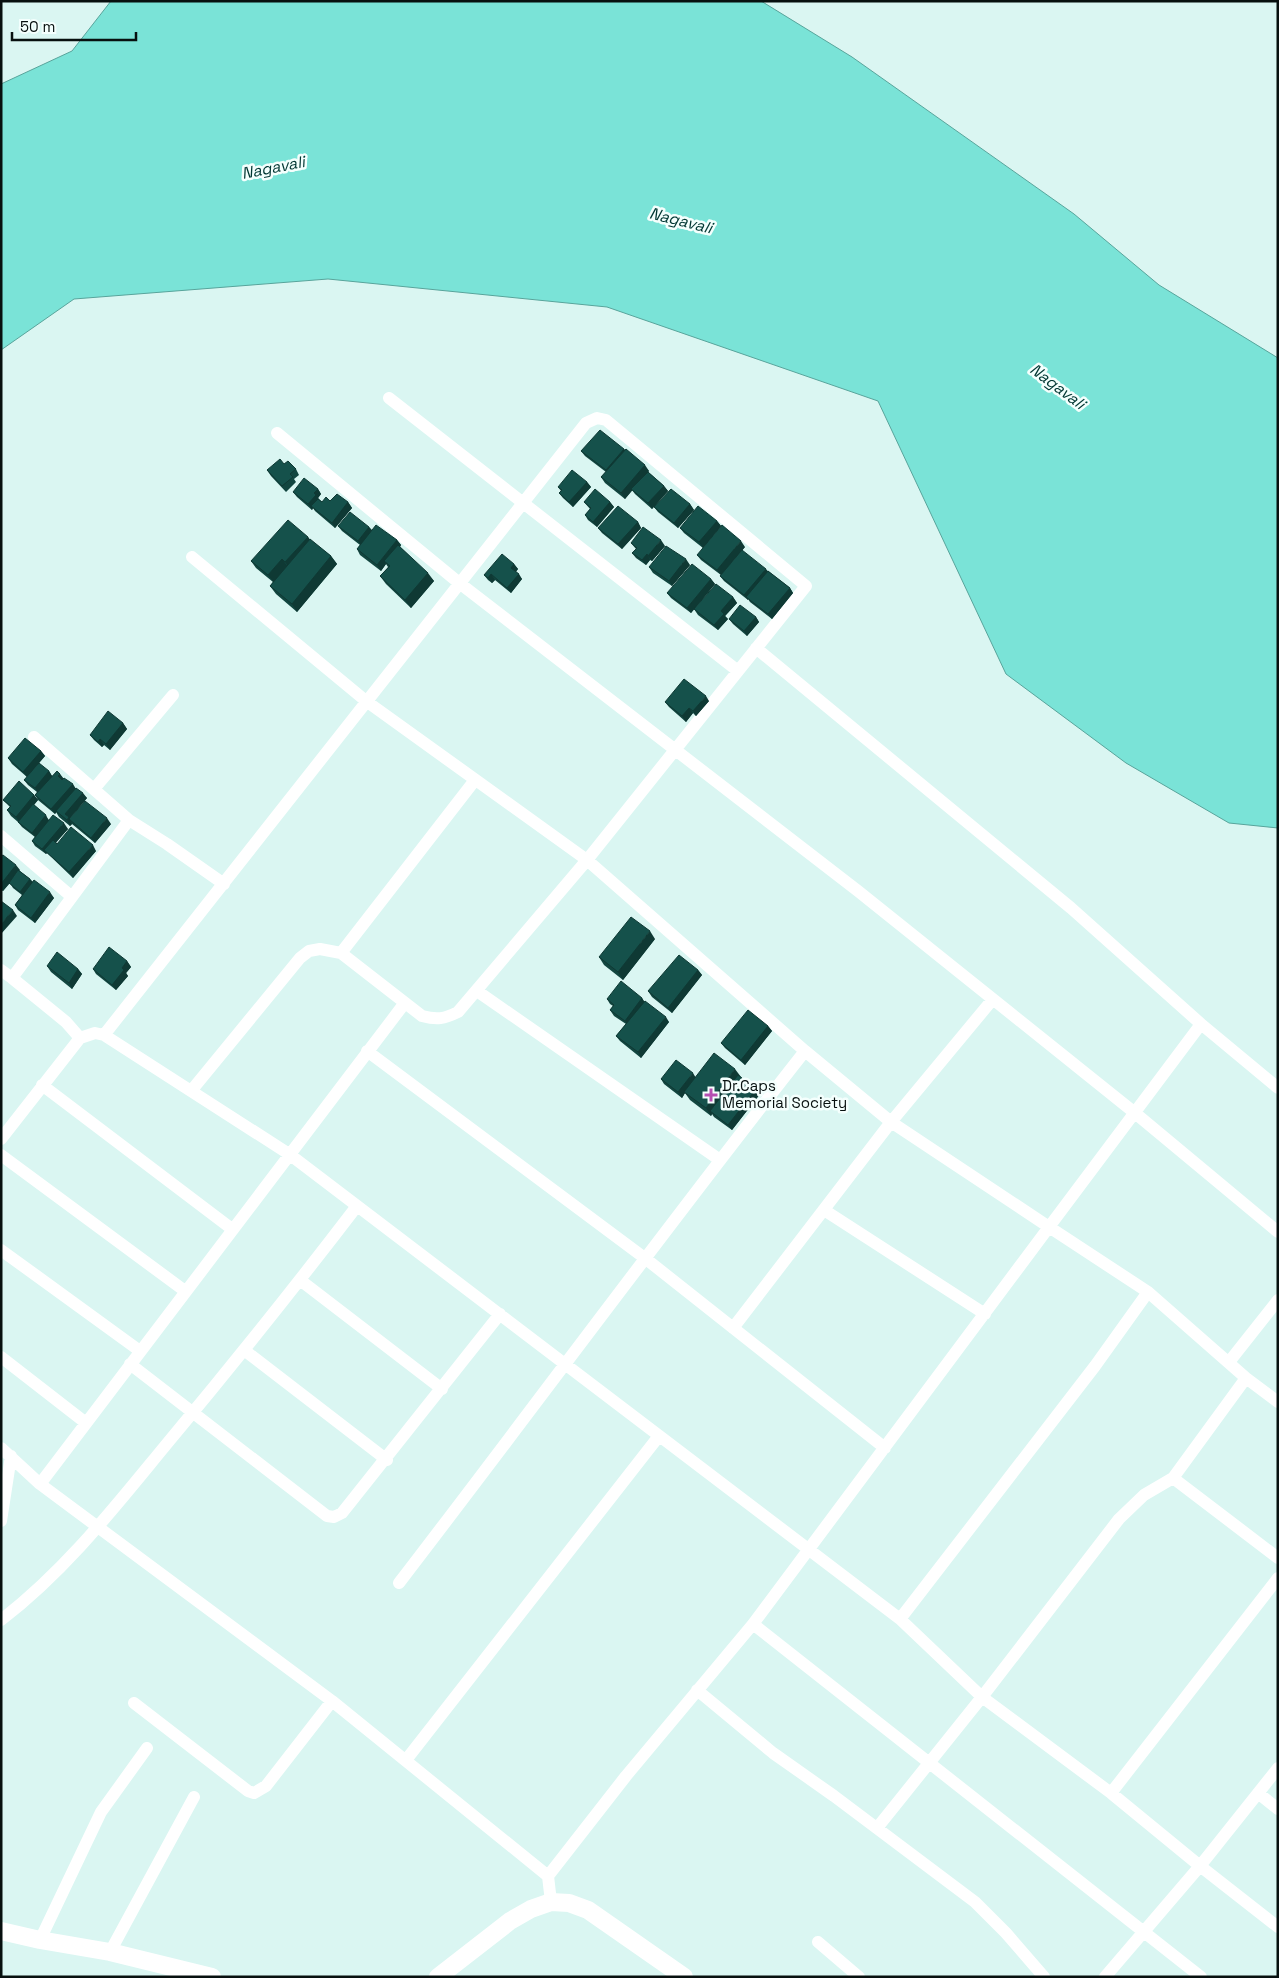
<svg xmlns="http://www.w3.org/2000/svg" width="1279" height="1978" font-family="'Space Grotesk',sans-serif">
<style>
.water{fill:#7ae3d7;stroke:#58a49b}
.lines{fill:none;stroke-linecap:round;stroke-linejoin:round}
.street{stroke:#fff;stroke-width:12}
.secondary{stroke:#fff;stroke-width:18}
.wall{fill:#124640}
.shaded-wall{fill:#0f3934}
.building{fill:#15514b;stroke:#0f3934}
.poi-dot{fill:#b64eb1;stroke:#f4fffd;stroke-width:2}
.labels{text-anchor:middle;stroke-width:5;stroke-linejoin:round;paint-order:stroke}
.poi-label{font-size:15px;fill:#07100f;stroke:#f4fffd;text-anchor:start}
.water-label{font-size:16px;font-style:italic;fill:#013632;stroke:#f4fffd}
</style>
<rect width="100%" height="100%" fill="#daf6f2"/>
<path class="water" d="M111,1h650l91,56 222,157 85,71 119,73v470l-49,-5 -103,-60 -120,-89 -128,-273 -271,-94 -279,-28 -254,20 -73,51v-266l71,-33z"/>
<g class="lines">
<path class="street" d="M389,398l349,273
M277,433l181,149 400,309 277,222 143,119
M192,557l174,144 221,159 218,191 86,71 158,105 152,-203
M756,648l315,260 130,116 77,64
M34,737l95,83 -117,158 54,44 14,16
M94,789l79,-94
M129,820l38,24 57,40
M1,836l71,61
M341,953l134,-173
M1,970l11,8
M477,991l243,169
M104,1035l482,-612 11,-5 9,2 200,166 -219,274 -129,152c-14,7 -21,8 -36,4l-81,-63 -21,-4 -11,2 -9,7 -109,133
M367,1051l279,208 239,189
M42,1085l190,144
M1,1139l79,-101 15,-5 9,2 185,119 611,465 82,78 129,96 89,73 78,61
M1,1155l184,136
M824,1210l161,104
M1,1250l139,101
M300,1280l142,109
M733,1328l158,-206 102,-123
M244,1350l143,110
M1,1357l85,66
M1229,1362l49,-62
M130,1364l197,152 7,1 8,-4 158,-199
M1,1448l39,36 292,217 216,175 3,26
M1173,1478l105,80
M40,1484l364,-480
M1,1521l10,-65
M399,1583c136,-177 268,-357 406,-532
M900,1619l195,-253 53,-74
M1,1620c64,-49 113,-112 164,-174 66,-79 130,-159 192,-240
M753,1624l448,353
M697,1690l76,63 61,43 141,106 31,31 38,44
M134,1703l114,88 6,2 12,-7 66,-85
M406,1760l253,-324
M1111,1793l167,-215
M1258,1793l20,16
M877,1828l105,-131 137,-178 25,-24 29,-17 73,-100
M548,1876l78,-100 127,-152 296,-397 99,65 98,86 32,24
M40,1940l61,-128 46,-64
M818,1942l41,35
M110,1952l84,-155
M1105,1977l95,-111 78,-98"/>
<path class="secondary" d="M1,1931l39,9 70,12 102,25
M438,1977l72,-56 21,-12 20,-7 18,1 19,7 96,67"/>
</g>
<path class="wall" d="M624,449l25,22 -1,1 16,14 4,5 -16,18 -17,-15 -3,-4 -7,9 -20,-16 -4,-6 5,-5 -21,-16 -4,-5z
M284,464l12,5 3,6 -5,4 2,3 -10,10 -15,-16 -4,-6z
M587,482l4,5 -18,20 -10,-9 -4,-5 2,-2 -3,-4z
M318,489l3,5 -3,4 4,4 8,-1 18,1 4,6 -17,20 -20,-17 -2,-3 -1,2 -15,-13 -4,-5z
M584,502h26l4,5 -17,20 -9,-7 -3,-5 5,-6z
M690,504l4,6 -16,18 -20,-16 -4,-5z
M717,521l4,5 -18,22 -19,-15 -4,-5z
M638,522l3,6 -19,21 -20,-16 -4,-5z
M338,526l31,1 3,3 25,10 4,5 -1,2 34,34 -23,27 -25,-24 -6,-8 8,-9 -2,-3 -5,7 -21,-16 -3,-6 3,-4 -18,-14z
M308,537l2,3 21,16 6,8 -40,48 -21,-18 -6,-8 3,-4 -17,-14 -5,-7z
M631,543l34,3 -13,15 -2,-1 -4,5 -10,-7 -4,-5 4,-4z
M745,547l-15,17 38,7 22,17 3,5 -21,26 -22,-17 -2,-3v1l-24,-19 -4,-5 1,-1 -20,-15 -4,-5z
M514,564l4,5 -2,3 6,7 -11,14 -16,-13 -3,3 -4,-3 -4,-5z
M690,565l-18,21 -19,-13 -4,-6z
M711,579l4,5 -24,29 -20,-15 -4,-5z
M733,597l4,6 -12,13 3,3 -10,11 -20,-15 -4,-6z
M756,617l3,5 -12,14 -14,-12 -4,-5z
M709,701l-13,15 -3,-3 -7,9 -17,-15 -4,-5z
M123,723l4,6 -17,21 -6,-5 -2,2 -8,-7 -4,-5z
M41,751l4,5 -18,21 -15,-13 -4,-6z
M49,771l3,5 8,-2 3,5 12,9 12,10 -17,20 41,6 -16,19 -23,-19 -2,2 -11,-9 -3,-5 -1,2 -17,-14 -3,-5 2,-3 -9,-7 -4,-5z
M34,795l4,5 -4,5 15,15 19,9 -12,13 1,2 39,7 -23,27 -26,-25 -1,1 -11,-8 -3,-5 3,-4 -13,-10 -4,-5 -7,-6 -4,-6 3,-3 -7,-7z
M1,856l29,23 3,3 21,16 -19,25 -17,-13 -3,-5 7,-10 -9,-7 -3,-5 -7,8 -2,-1z
M655,939l-32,41 -19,-15 -5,-8z
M127,961l4,6 -5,6 2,3 -12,14 -20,-16 -3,-5z
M47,966l31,3 4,5 -10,15 -21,-17z
M698,970l4,5 -30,38 -20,-16 -4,-6z
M642,998l2,4 25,20 -28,36 -21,-17 -4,-5 10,-12 -12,-8 -4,-6 3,-4 -3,-2 -3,-5z
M768,1026l4,5 -27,34 -20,-17 -4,-5z
M696,1077h45l19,17 -28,36 -18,-13 -2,-3 -1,2 -21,-16 -5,-7 -3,5 -18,-14 -3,-5z"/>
<path class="shaded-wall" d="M624,449l4,5 -18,21 -4,-5z
M645,465l4,6 -24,28 -4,-6z
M587,482l4,5 -18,20 -4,-5z
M664,486l4,5 -16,18 -4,-6z
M318,489l3,5 -3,4 2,3 -9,5 2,2 -1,2 -4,-6 6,-11z
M348,502l4,6 -17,20 -3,-5z
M610,502l4,5 -17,20 -4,-5z
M690,504l4,6 -16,18 -4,-5z
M717,521l4,5 -18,22 -4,-6z
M638,522l3,6 -19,21 -4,-5z
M369,527l4,5 -11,15 -4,-6z
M308,537l6,8 -23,25 -6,-8z
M397,540l4,5 -14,18 -3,-2 2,3 -5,7 -4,-6z
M661,540l4,6 -13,15 -4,-5z
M741,541l4,6 -24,28 -4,-5z
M647,554l3,6 -4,5 -4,-5z
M331,556l6,8 -40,48 -5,-8z
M282,559l6,8 -14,16 -6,-8z
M686,559l4,6 -18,21 -3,-5z
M514,564l4,5 -4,4 -3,-5z
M766,569l4,5 -24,23 2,2v1l-4,-5z
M428,573l6,8 -23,27 -6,-8z
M491,574l4,6 -3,3 -4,-5z
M519,574l3,5 -11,14 -4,-5z
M711,579l4,5 -24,29 -4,-5z
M790,588l3,5 -21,26 -4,-5z
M733,597l4,6 -12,13 3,3 -10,11 -4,-5 7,-14z
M756,617l3,5 -12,14 -3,-5z
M706,696l3,5 -13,15 -3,-5z
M689,708l4,5 -7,9 -4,-6z
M123,723l4,6 -17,21 -4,-6z
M100,739l4,6 -2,2 -4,-5z
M41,751l4,5 -18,21 -4,-5z
M49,771l3,5 -14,17 -3,-5z
M60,774l4,5 -3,3 -3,-6z
M73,784l3,5 -21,25 -4,-5z
M83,793l4,5 -18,21 3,5 -2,2 -3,-6 -2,-6z
M34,795l4,5 -19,22 -3,-5z
M46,815l3,6 -13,17 -4,-5z
M107,818l4,6 -16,19 -4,-5z
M64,823l4,6 -21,24 -3,-3 3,3 -1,1 -4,-5z
M93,845l3,6 -23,27 -4,-6z
M16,865l4,5 -17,21 -2,-3v-4z
M30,879l4,5 -10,13 -4,-5z
M50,892l4,6 -19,25 -4,-5z
M13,910l4,6 -16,18v-10z
M650,931l5,8 -32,41 -5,-8z
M127,961l4,6 -5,6 2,3 -12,14 -4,-5 10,-17z
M78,969l4,5 -10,15 -3,-6z
M698,970l4,5 -30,38 -4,-5z
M642,998l4,6 -18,22 -3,-5z
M666,1017l3,5 -28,36 -3,-6z
M768,1026l4,5 -27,34 -4,-5z
M735,1069l6,8 -28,36 -3,-2 2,3 -1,2 -5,-8z
M693,1073l3,5 -12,14 1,1 -3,5 -4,-6z
M756,1089l4,5 -28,36 -4,-5z"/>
<path class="building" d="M600,430l24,19 -18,21 -25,-19z
M626,449l19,16 -24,28 -20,-16z
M280,459l4,5 4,-3 8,8 -6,5 3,3 -11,9 -15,-16z
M572,470l15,12 -18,20 -10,-9 3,-3 -4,-3z
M648,472l16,14 -16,17 -17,-14z
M304,478l14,11 -4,4 2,2 -8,9 -15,-12z
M595,489l15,13 -17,20 -8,-7 6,-7 -7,-6z
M671,489l19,15 -16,19 -20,-16z
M337,494l11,8 -16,21 -21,-17 7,-7 4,3 4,-5 4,4z
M618,506l20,16 -20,22 -20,-16z
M698,506l19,15 -18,21 -19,-14z
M350,512l19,15 -11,14 -20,-15z
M288,520l20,17 -23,25 -3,-3 -14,16 -17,-14z
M376,525l21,15 -20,25 -20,-16z
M722,525l19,16 -24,29 -20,-15z
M643,527l18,13 -13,16 -1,-2 -5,6 -10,-7 5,-5 -6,-5z
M310,539l21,17 -39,48 -22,-18z
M398,545l30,28 -23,27 -25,-24 10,-10 -6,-5z
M666,546l20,13 -17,22 -20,-14z
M742,550l24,19 -22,26 -24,-19z
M502,554l12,10 -3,4 8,6 -12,14 -16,-14 -3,4 -4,-3z
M692,564l19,15 -24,29 -20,-15z
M768,571l22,17 -22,26 -22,-17z
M716,584l17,13 -12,14 3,3 -10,11 -20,-16z
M740,605l16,12 -12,14 -15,-12z
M684,679l22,17 -13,15 -4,-3 -7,8 -17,-14z
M108,711l15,12 -17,21 -6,-5 -2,3 -8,-7z
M25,738l16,13 -18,21 -15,-14z
M39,763l10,8 -14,17 -11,-8z
M57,771l3,3 -2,2 4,4 2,-2 9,6 -22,25 -16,-14z
M19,781l15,14 -18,22 -9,-7 4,-4 -8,-6z
M76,788l7,5 -18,21 4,3 -2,3 -11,-9z
M85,801l22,17 -16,20 -22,-19z
M33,804l13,11 -14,18 -14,-11z
M53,815l11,8 -22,26 -10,-8z
M71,827l22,18 -24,27 -25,-22 9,-10 4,4z
M3,855l13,10 -15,19v-28z
M18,870l12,9 -10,13 -11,-9z
M34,880l16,12 -19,26 -16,-13z
M1,901l12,9 -12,14z
M631,917l19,14 -32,41 -19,-15z
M109,947l18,14 -5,7 2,2 -12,15 -19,-16z
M57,952l21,17 -9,14 -22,-17z
M679,955l19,15 -30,38 -20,-17z
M621,981l21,17 -17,23 -15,-11 4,-5 -7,-6z
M645,1001l21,16 -28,35 -22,-16z
M748,1010l20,16 -27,34 -20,-17z
M714,1053l21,16 -29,39 -22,-16z
M676,1060l17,13 -15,19 -17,-13z
M738,1075l18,14 -28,36 -18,-14z"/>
<path class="poi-dot" d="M708.5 1087.5h5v5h5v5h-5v5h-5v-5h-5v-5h5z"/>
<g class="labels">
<g class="poi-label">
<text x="722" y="1091">Dr.Caps<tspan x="722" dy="17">Memorial Society</tspan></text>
</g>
<g class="water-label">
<text transform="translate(273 167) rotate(-11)" y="6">Nagavali</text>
<text transform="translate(681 220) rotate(14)" y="6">Nagavali</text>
<text transform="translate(1058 386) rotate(37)" y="6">Nagavali</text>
</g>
</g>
<rect width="1279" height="1978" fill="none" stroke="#07100f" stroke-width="5"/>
<path d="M12 32v8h124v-8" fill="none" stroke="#07100f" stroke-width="2.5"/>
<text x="20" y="32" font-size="15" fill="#07100f" stroke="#f4fffd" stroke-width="4" paint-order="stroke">50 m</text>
</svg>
